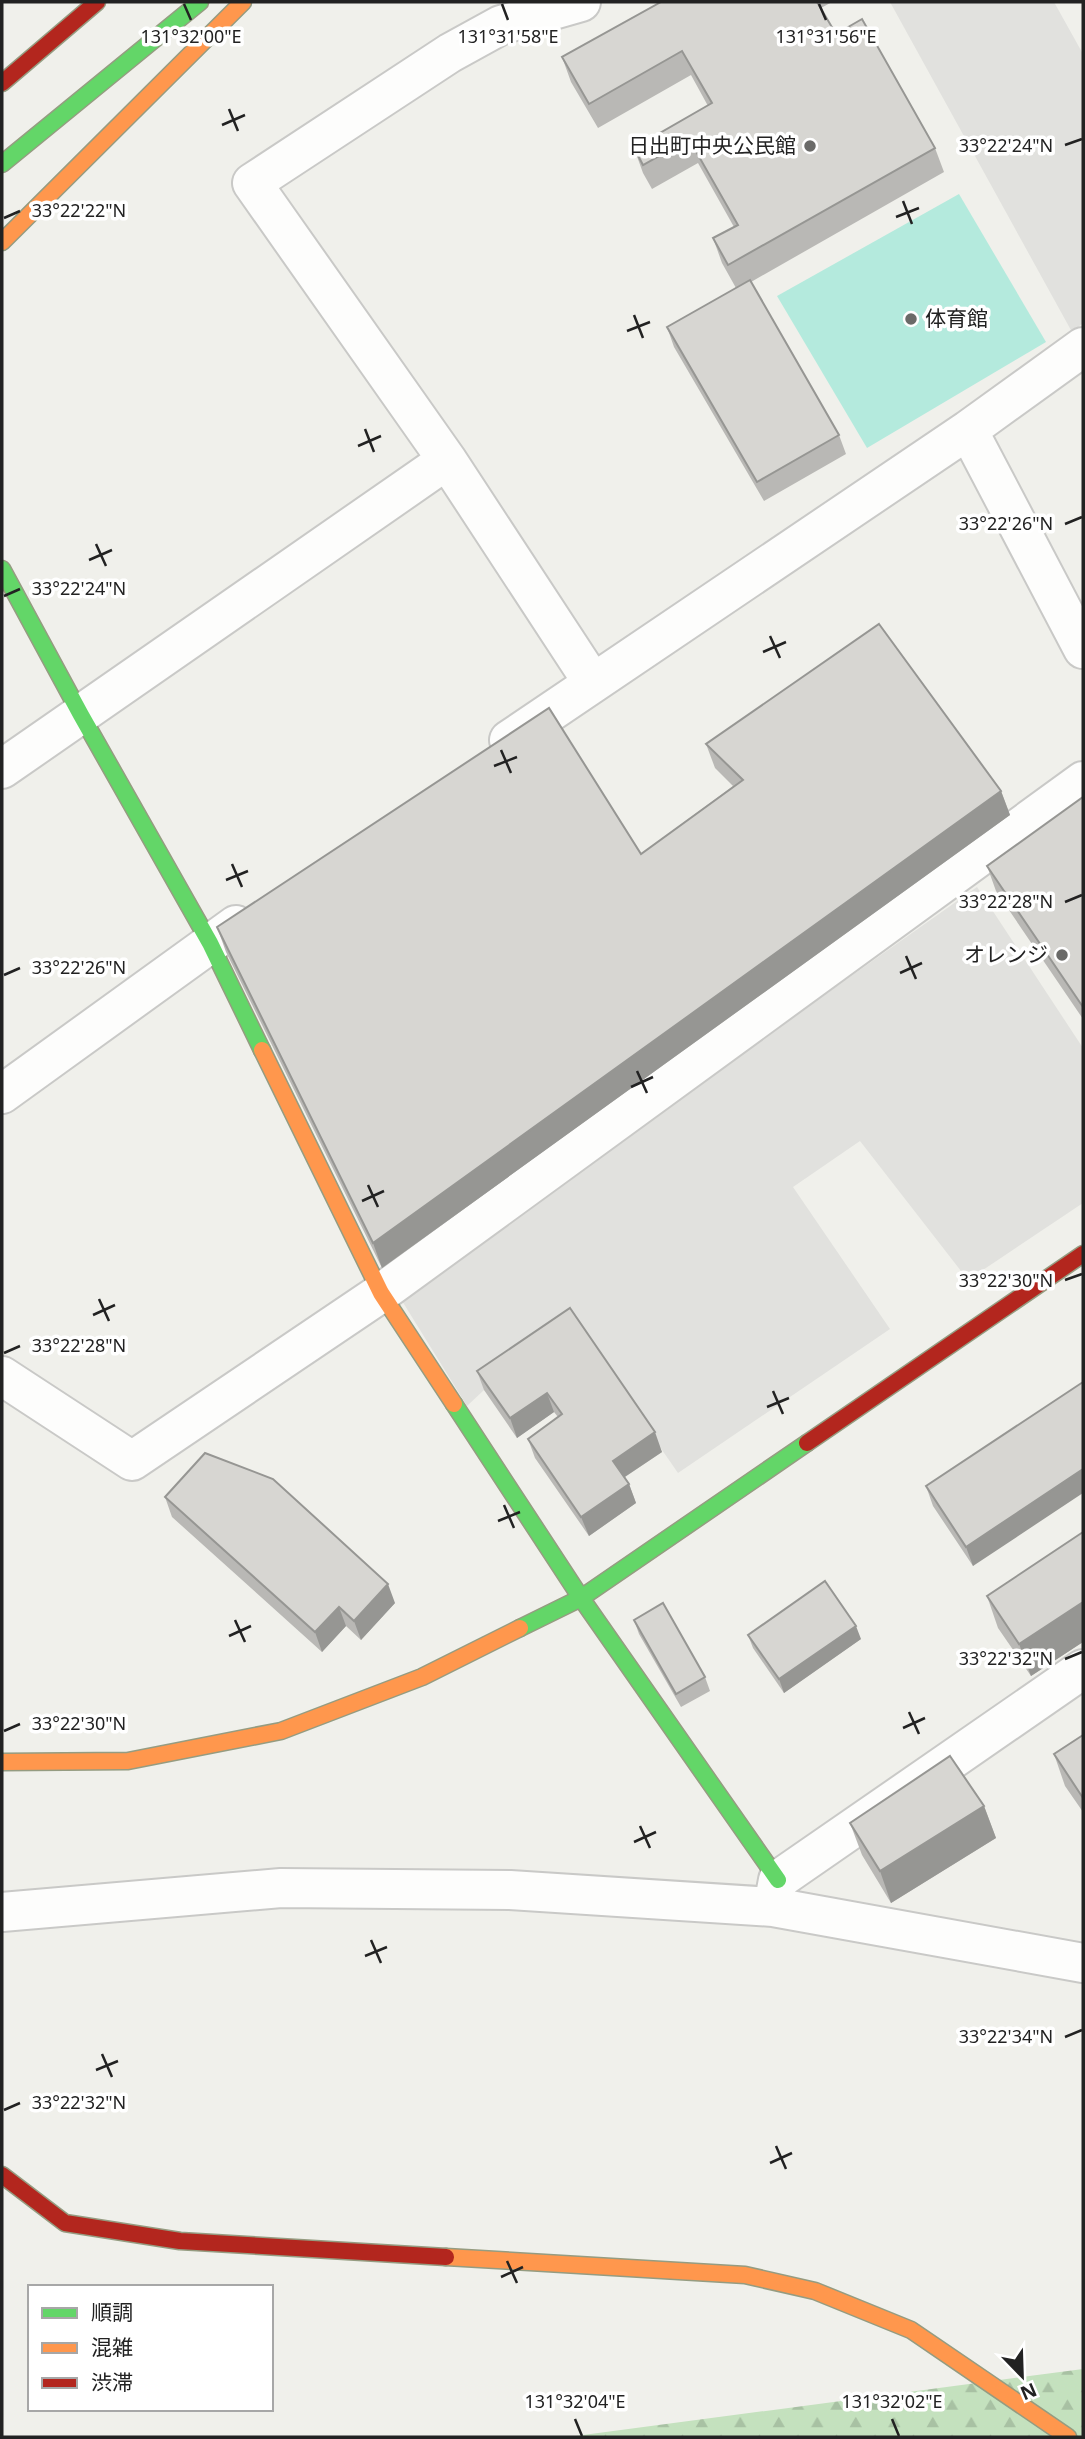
<svg xmlns="http://www.w3.org/2000/svg" width="1085" height="2439" font-family="'Noto Sans','Noto Sans JP',sans-serif">
<style>
.forest{fill:url(#forest-firs)}
.pitch{fill:#b4eadd}
.parking{fill:#e1e1de}
.lines{fill:none;stroke-linecap:round;stroke-linejoin:round}
.street-casing{stroke:#c9c9c7;stroke-width:42}
.fast-casing{stroke:#959c81;stroke-width:19}
.slow-casing{stroke:#959c81;stroke-width:19}
.jam-casing{stroke:#959c81;stroke-width:19}
.street{stroke:#fdfdfc;stroke-width:38}
.fast{stroke:#63d668;stroke-width:16}
.slow{stroke:#ff974d;stroke-width:16}
.jam{stroke:#b3261e;stroke-width:16}
.wall{fill:#b9b8b5}
.shaded-wall{fill:#969693}
.building{fill:#d7d6d2;stroke:#969693;stroke-width:2}
.ticks{fill:none;stroke:#222;stroke-width:2.5}
.poi-dot{fill:#6a6a68;stroke:#fff;stroke-width:2.5}
.labels{text-anchor:middle;stroke-width:7;stroke-linejoin:round;paint-order:stroke}
.poi-label{font-size:21px;fill:#222;stroke:#fff;text-anchor:end}
.ticks-label{font-size:18px;text-anchor:middle;fill:#222;stroke:#fff;stroke-width:7;stroke-linejoin:round;paint-order:stroke}
</style>
<defs>
<pattern id="forest-firs" width="22" height="20" patternUnits="userSpaceOnUse" patternTransform="scale(1.75)"><rect width="22" height="20" fill="#c4e1be"/><path d="M5 1l3.5 6h-7zM16 11l3.5 6h-7z" fill="#a8c1a3"/></pattern>
</defs>
<rect width="100%" height="100%" fill="#f0f0eb"/>
<path class="forest" d="M1083,2369v68h-515z"/>
<path class="pitch" d="M959,194l87,148 -179,106 -90,-152z"/>
<path class="parking" d="M890,2h164l29,52v269l-11,9z
M977,887l106,161v155l-115,77 -108,-139 -67,46 97,142 -212,144 -101,-146 -93,63 -17,16 -68,-110z"/>
<g class="lines">
<g class="street-casing">
<path id="street" d="M581,2l-80,23 -51,28 -198,130 195,277 146,223
M968,430l115,219
M509,740l459,-310 115,-83
M2,769l445,-309
M2,1094l234,-169
M2,1376l130,85 249,-168 702,-512
M773,1907l5,-27 305,-211
M2,1912l279,-24 229,2 263,17 310,56"/>
</g>
<g class="fast-casing">
<path id="fast" d="M2,164l198,-162
M2,569l79,146 129,228 52,107
M454,1404l127,194 197,282
M520,1628l61,-30 226,-155"/>
</g>
<g class="slow-casing">
<path id="slow" d="M2,242l241,-240
M262,1050l119,243 73,111
M2,1762l126,-1 153,-30 141,-54 98,-49
M446,2257l299,18 70,16 96,39 157,107"/>
</g>
<g class="jam-casing">
<path id="jam" d="M2,83l95,-81
M807,1443l276,-189
M2,2175l63,48 115,18 266,16"/>
</g>
<use href="#street" class="street"/>
<use href="#fast" class="fast"/>
<use href="#slow" class="slow"/>
<use href="#jam" class="jam"/>
</g>
<path class="wall" d="M661,2h171l-11,6 15,26 99,114 9,24 -193,110 88,153 7,19 -82,47 -90,-154 -7,-20 69,-39 -14,-25 -9,-25 21,-11 -36,-64 -46,26 -9,-16 -9,-25 74,-42 -17,-31 -93,53 -27,-46 -9,-25z
M706,744l295,47 9,24 -628,453 -156,-316 -9,-25 424,-73 92,-68 -18,-18z
M1083,797v222l-87,-128 -9,-25z
M570,1308l92,144 -37,25 4,7 7,19 -47,33 -54,-78 -7,-19 30,-22 -4,-5 -37,26 -33,-48 -7,-19z
M1083,1382l-110,184 -40,-60 -7,-20z
M165,1497l230,106 -34,37 -15,-14 -24,26 -150,-135z
M1083,1532v110l-52,34 -33,-48 -11,-32z
M634,1620l71,57 5,14 -29,16 -42,-73z
M748,1635l113,4 -77,54 -31,-45z
M1083,1735v77l-18,-26 -11,-32z
M984,1806l12,32 -105,65 -29,-48 -12,-32z"/>
<path class="shaded-wall" d="M1001,791l9,24 -628,453 -9,-25z
M547,1393l7,19 -37,26 -7,-20z
M655,1432l7,20 -42,28 -7,-19z
M1083,1469v24l-110,73 -7,-19z
M629,1484l7,19 -47,33 -8,-19z
M388,1584l7,19 -34,37 -7,-19z
M1083,1602v40l-52,34 -12,-32z
M339,1607l7,19 -24,26 -7,-20z
M856,1626l5,13 -77,54 -5,-14z
M984,1806l12,32 -105,65 -11,-32z"/>
<path class="building" d="M661,2h156l19,32 26,-15 73,129 -207,117 -15,-27 25,-13 -49,-86 -46,26 -9,-17 78,-45 -30,-52 -93,53 -27,-47z
M750,280l89,155 -82,47 -90,-155z
M879,624l122,167 -628,452 -156,-316 332,-219 92,146 102,-74 -37,-36z
M1083,797v210l-96,-141z
M570,1308l85,124 -42,29 16,23 -48,33 -53,-78 34,-25 -15,-21 -37,25 -33,-47z
M1083,1382v87l-117,78 -40,-61z
M205,1453l68,26 115,105 -34,37 -15,-14 -24,25 -150,-135z
M1083,1532v70l-64,42 -32,-48z
M825,1581l31,45 -77,53 -31,-44z
M663,1603l42,74 -29,17 -42,-74z
M1083,1735v63l-29,-44z
M950,1756l34,50 -104,65 -30,-48z"/>
<path class="ticks" d="M184,4l7,16M502,4l6,16M819,4l7,16M229,109l9,22M222,125l23,-10M1065,145l17,-6M903,201l9,23M896,217l23,-9M4,218l16,-7M634,315l9,23M627,331l23,-9M365,429l9,23M358,446l23,-10M1065,524l17,-7M96,544l10,22M89,560l23,-10M4,596l16,-7M770,636l10,22M763,652l23,-10M501,750l10,23M494,766l23,-9M232,864l10,23M226,880l22,-9M1065,902l17,-7M906,956l10,23M900,973l22,-10M4,975l16,-7M637,1071l10,22M631,1087l22,-10M368,1185l10,22M362,1201l22,-10M1065,1280l17,-6M99,1299l10,22M93,1315l22,-10M4,1353l16,-7M773,1391l10,23M767,1407l22,-9M504,1505l10,23M498,1521l22,-9M235,1620l10,22M229,1636l22,-10M1065,1659l17,-7M909,1712l10,22M903,1728l22,-10M4,1731l16,-7M640,1826l10,22M634,1842l22,-10M371,1940l10,23M365,1956l22,-9M1065,2037l17,-7M102,2054l10,23M96,2070l22,-9M4,2110l16,-7M776,2146l10,23M770,2163l22,-10M507,2261l10,22M501,2277l22,-10M575,2419l7,17M892,2419l7,17"/>
<g class="poi-dot">
<circle cx="810" cy="146" r="7"/>
<circle cx="911" cy="319" r="7"/>
<circle cx="1062" cy="955" r="7"/>
</g>
<g class="labels">
<g class="poi-label">
<text x="796" y="153">日出町中央公民館</text>
<text x="925" y="326" text-anchor="start">体育館</text>
<text x="1048" y="962">オレンジ</text>
</g>
</g>
<g class="ticks-label">
<text x="191" y="43">131°32'00"E</text>
<text x="508" y="43">131°31'58"E</text>
<text x="826" y="43">131°31'56"E</text>
<text x="1006" y="152">33°22'24"N</text>
<text x="79" y="217">33°22'22"N</text>
<text x="1006" y="530">33°22'26"N</text>
<text x="79" y="595">33°22'24"N</text>
<text x="1006" y="908">33°22'28"N</text>
<text x="79" y="974">33°22'26"N</text>
<text x="1006" y="1287">33°22'30"N</text>
<text x="79" y="1352">33°22'28"N</text>
<text x="1006" y="1665">33°22'32"N</text>
<text x="79" y="1730">33°22'30"N</text>
<text x="1006" y="2043">33°22'34"N</text>
<text x="79" y="2109">33°22'32"N</text>
<text x="575" y="2408">131°32'04"E</text>
<text x="892" y="2408">131°32'02"E</text>
</g>
<rect width="1085" height="2439" fill="none" stroke="#222222" stroke-width="7"/>
<rect x="28" y="2285" width="245" height="126" fill="#ffffff" stroke="#a7a7a7" stroke-width="2"/>
<rect x="42" y="2308" width="35" height="10" fill="#63d668" stroke="#a7a7a7" stroke-width="2"/>
<text x="91" y="2320" font-size="21" fill="#222222">順調</text>
<rect x="42" y="2343" width="35" height="10" fill="#ff974d" stroke="#a7a7a7" stroke-width="2"/>
<text x="91" y="2355" font-size="21" fill="#222222">混雑</text>
<rect x="42" y="2378" width="35" height="10" fill="#b3261e" stroke="#a7a7a7" stroke-width="2"/>
<text x="91" y="2390" font-size="21" fill="#222222">渋滞</text>
<g transform="translate(1022 2376) rotate(157)" stroke="#ffffff" stroke-width="5" paint-order="stroke">
<path d="M0-5L12 26L0 18L-12 26Z" fill="#222222"/>
<text y="-10" font-size="19" font-weight="bold" text-anchor="middle" fill="#222222">N</text>
</g>
</svg>
